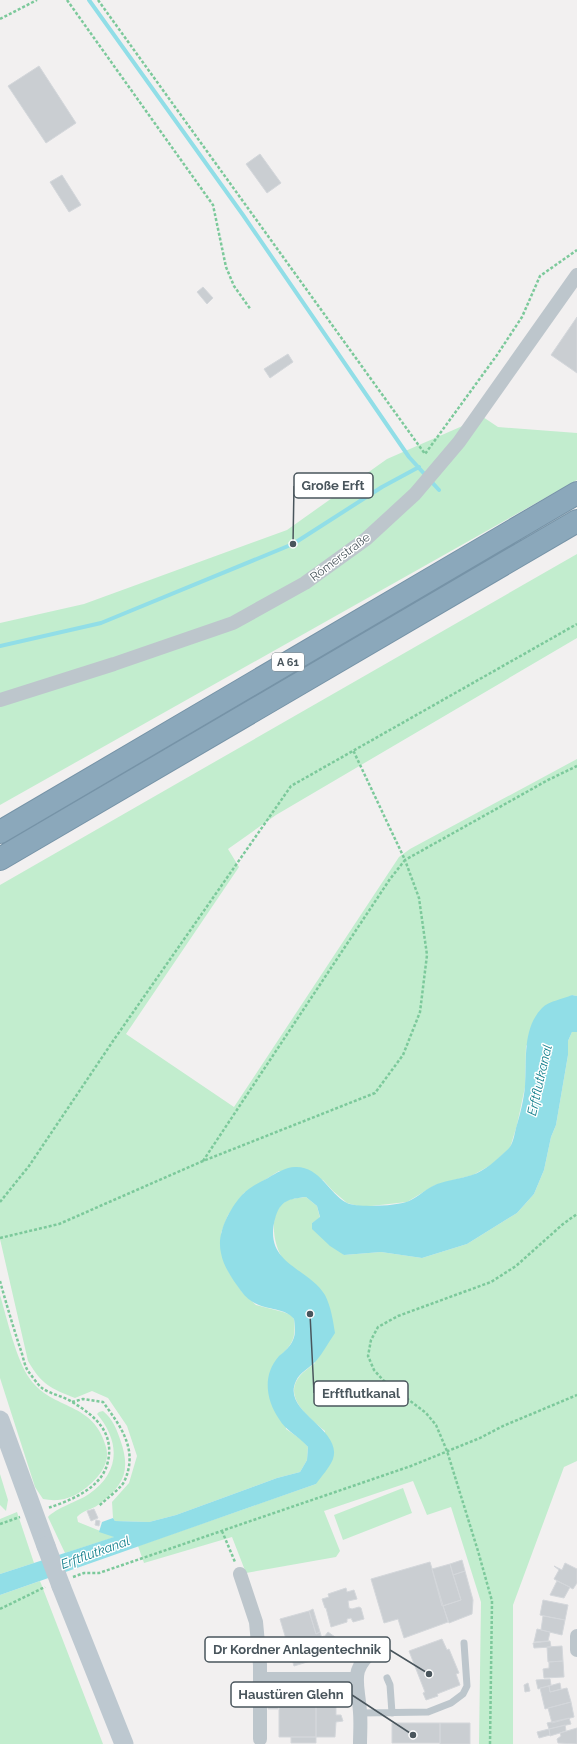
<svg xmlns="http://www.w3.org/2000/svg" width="577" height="1744" font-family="Raleway,sans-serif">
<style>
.green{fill:#c2edce}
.water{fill:#91dee7}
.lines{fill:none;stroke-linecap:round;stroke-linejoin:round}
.stream{stroke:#91dee7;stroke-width:4}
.building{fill:#caced2;stroke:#d4d7db}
.highway-casing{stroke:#7693a7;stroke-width:24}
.path{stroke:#7cc99b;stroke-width:2.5;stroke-dasharray:3 2;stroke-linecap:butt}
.lane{stroke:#bdc6cc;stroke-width:7}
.street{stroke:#bdc6cc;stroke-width:14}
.secondary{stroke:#bdc8d0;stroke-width:19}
.highway{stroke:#8ba8bb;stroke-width:22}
.secondary-bridge{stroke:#bdc8d0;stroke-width:19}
.labels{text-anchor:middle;stroke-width:3;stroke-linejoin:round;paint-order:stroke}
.shield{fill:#fff;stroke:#80888d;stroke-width:1}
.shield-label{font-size:11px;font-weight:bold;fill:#49555c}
.street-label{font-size:12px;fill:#49555c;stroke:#fff}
.water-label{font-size:13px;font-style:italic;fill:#14808d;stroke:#fff}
.leader{fill:none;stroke:#49555c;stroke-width:1.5}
.callout-dot{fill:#49555c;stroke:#fff;stroke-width:1.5}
.callout{fill:#fff;stroke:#49555c;stroke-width:1.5}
.callout-label{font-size:13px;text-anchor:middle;font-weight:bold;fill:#49555c}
</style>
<rect width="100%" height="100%" fill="#f2f0f0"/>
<path class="green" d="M483,417l15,10 79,6v47l-577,325v-182l84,-19 203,-74 100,-71z
M577,554v84l-301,177 -48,34 11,18 -113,167 108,73 165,-250 11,-8 167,-90v237l-5,-1 -46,51 -1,41 -8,38 -7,23 -19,17 -18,10 -38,10 -28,17 -45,5 -15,-4 -14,-12 -10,-11 -44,-9 -35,22 -16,22 -7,18 7,38 14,21 14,13 27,7 8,3 3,4c2,19 -1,25 -15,38l7,72 16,11 6,7 -1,13 -7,12 -23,6 -101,37 -27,7 -34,-1 -2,-3 -1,-16 17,-19 8,-27 -10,-30 -19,-28 -16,-7 -17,7c-25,-10 -33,-13 -47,-37l-28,-122v-354z
M572,1032h5v429l-13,6 -51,138v139h-34l2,-142 -30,-95 -24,8 -14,-34 -89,30 16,40 -4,6 -90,16 -14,-36 -88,26 -6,-17 178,-62 9,-53c-13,-11 -40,-31 -28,-51 4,-7 12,-12 18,-17l-5,-83c-8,-6 -22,-13 -27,-21 -11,-16 -16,-53 8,-60 4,-1 10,-1 15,-2l11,9 3,12 -8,5 32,32 37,-3 41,6 45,-14 50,-31 17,-19 10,-24 7,-33 5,-12 12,-70v-14z
M0,1295c7,23 16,65 30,84 23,32 64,22 76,68 5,17 -9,33 -23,43 -12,9 -25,12 -40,9l-8,-12 -35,-109z
M103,1411c10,8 14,19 18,31 10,30 2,44 -23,63 -7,5 -15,5 -21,12l1,5 37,15 -50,16 -17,-36c8,-9 31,-16 41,-23 32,-22 31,-53 8,-80l2,-2z
M0,1474l8,26 -2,11 -6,-6z
M403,1488l9,25 -69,27 -9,-25z
M17,1512l17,51 -34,11v-55z
M40,1581l63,163h-103v-149z"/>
<path class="water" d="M572,995l5,1v36h-5l-4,9v14l-12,70 -5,12 -7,33 -10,24 -17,19 -50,31 -45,14 -41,-6 -37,3 -14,-9 -18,-17v-6l8,-6 -3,-11 -11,-9c-17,2 -26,3 -31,22 -12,45 33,48 50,76 6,12 8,25 10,38 -7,10 -12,20 -19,28 -6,7 -16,11 -20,20 -15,31 47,47 37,78 -3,8 -12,18 -17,25l-316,111v-21l114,-37 -15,-5 3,-10 11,-4 2,3 34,1 27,-7 101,-37 23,-6 7,-12 1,-13c-9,-11 -22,-16 -29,-28 -13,-19 -17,-44 0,-63 6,-5 11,-9 14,-16 3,-6 2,-15 1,-21 -12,-15 -37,-5 -53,-28 -8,-11 -18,-25 -20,-38 -5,-20 9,-45 22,-59 7,-7 17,-12 25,-16 8,-5 18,-11 27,-11 25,-1 33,26 52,36 10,5 52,3 62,-2 9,-4 18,-13 28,-17 11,-4 23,-5 35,-9 13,-4 24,-15 34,-24 7,-5 8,-15 10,-23 4,-13 8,-29 9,-42 2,-27 -3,-57 17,-78 7,-7 21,-9 30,-13z"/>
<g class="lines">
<path class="stream" d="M89,0l154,215 166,242 30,33
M0,646l101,-23 192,-79 89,-57 37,-20"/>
</g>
<path class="building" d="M39,66l37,57 -30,20 -38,-57z
M260,154l21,29 -14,10 -21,-29z
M62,175l19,30 -12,7 -19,-30z
M203,287l10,11 -6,6 -10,-12z
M577,317v56l-26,-18z
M288,354l5,8 -23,16 -6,-9z
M94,1509l4,9 -7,3 -4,-10z
M96,1520l4,1 -1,5 -4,-1z
M462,1560l3,11 -12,4 -3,-11z
M430,1562l18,60 -44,16 -6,-19 -14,4 -13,-44z
M565,1563l12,6v14l-4,6 -19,-10 5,-9 -5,-4 8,4z
M450,1564l11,36 -19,6 -10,-37z
M465,1571l8,29 -1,14 -23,9 -6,-17 18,-6 -8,-25z
M557,1581l13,6 -6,11 -14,-3z
M346,1588l1,4 7,-2 3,9 -9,2 1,7 3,1 7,-2 2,1 3,11 -11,3 -2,-4 -4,1v3l-16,5 -5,-19h-1l-3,-9 7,-2 -1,-3z
M543,1600l25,5 -3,15 -25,-5z
M313,1609l7,23 -4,2 -7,-23z
M309,1611l7,23 4,-2 7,24 -33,10 -14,-47z
M543,1616l22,4 -3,15 -21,-5z
M537,1629l13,3 -2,9 -14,1z
M328,1632l14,10 -4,4 -14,-9z
M324,1636l18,13 -4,11 -4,1 -3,-7 -5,1 -4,-18z
M442,1639l5,11 2,-1 10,24 -3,1 4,11 -23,9 1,2 -12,4 -3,-7 2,-1 -16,-41z
M550,1641l1,6 -17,1 -1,-5z
M562,1646l1,15 -15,1 -1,-15z
M563,1661l1,16 -20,1 -1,-9 6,-1v-6z
M550,1679l1,6 -13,4 -2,-9z
M528,1683l2,8 -5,1 -1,-7z
M560,1683l1,6 -11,3 -1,-6z
M549,1686l1,6 17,-4 4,14 -26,7 -5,-21z
M279,1697h37v40h-37z
M316,1700h20v15h5l2,6 -7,1 -1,15h-19z
M571,1702l3,15 -22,6 -4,-15z
M268,1704h10v5h-10z
M569,1718l2,6 -22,5 -2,-6z
M392,1723h48v20h-48z
M440,1723h30v21h-30z
M565,1725l1,6 -16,5 -1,-7z
M577,1728v16l-19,-1 -1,-4 4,-3 -1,-3z
M549,1729l1,6 -11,3 -2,-6z
M291,1737h25v6h-25z"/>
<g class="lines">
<g class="highway-casing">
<path id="highway" d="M0,832l577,-339
M0,859l577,-338"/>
</g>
<path class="path" d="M67,0l146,205 13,62 8,19 17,24
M98,0l327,454 72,-99 25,-38 18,-41 37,-26
M0,19l37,-19
M203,1161l187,-282 15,-19 -52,-110
M0,1202l29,-36 84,-125 178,-255 286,-162
M0,1238l59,-14 144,-63 172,-68 28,-38 17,-43 7,-57 -8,-57 -14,-38 143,-80 29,-14
M0,1281c6,22 13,45 20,67 3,7 4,17 8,23 4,5 9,13 14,17 8,6 21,8 30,14 24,14 44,32 35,63 -7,24 -38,36 -59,43
M72,1402l11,-3 20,3c18,25 36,48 21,80 -3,6 -19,18 -25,24
M0,1524l20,-7
M222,1531l13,31
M73,1577l11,-4h15l312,-107 69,-28 23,-12 74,-31
M0,1609l45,-22
M490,1744l2,-143 -14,-50 -31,-100 -11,-26 -10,-12 -43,-33 -9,-10 -6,-14 3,-16 7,-13 20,-11 93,-34 25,-16 47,-42 14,-10"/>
<path class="lane" d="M387,1678l3,7 2,28
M360,1713l68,-1 23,-9 12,-9 4,-8 -3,-43"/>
<path class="street" d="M0,700l114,-36 119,-41 72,-40 61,-44 49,-45 44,-52 118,-167
M240,1574l16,48 4,43v74
M577,1636v14
M261,1679h95
M360,1744c0,-10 1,-21 0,-32 -2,-30 -12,-43 17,-64"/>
<path class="secondary" d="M0,1420l46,126
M61,1586l63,158"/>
<use href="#highway" class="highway"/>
<path class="secondary-bridge" d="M46,1546l15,40"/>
</g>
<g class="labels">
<rect class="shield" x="272" y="653" width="32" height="18" rx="3"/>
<g class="shield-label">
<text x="288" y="666">A 61</text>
</g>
<g class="street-label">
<text transform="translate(340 557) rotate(-37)" y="4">Römerstraße</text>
</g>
<g class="water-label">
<text transform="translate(539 1080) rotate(-77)" y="5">Erftflutkanal</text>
<text transform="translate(95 1552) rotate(-20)" y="5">Erftflutkanal</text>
</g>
</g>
<path class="leader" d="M293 544L294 486M310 1314L314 1393M429 1674L390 1650M413 1735L352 1695"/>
<g class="callout-dot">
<circle cx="293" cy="544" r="4"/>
<circle cx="310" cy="1314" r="4"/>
<circle cx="429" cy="1674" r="4"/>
<circle cx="413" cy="1735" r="4"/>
</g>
<g class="callout">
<rect x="294" y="473" width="79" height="25" rx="4"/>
<rect x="314" y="1381" width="94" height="25" rx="4"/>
<rect x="205" y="1637" width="185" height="25" rx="4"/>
<rect x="231" y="1682" width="121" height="25" rx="4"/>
</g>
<g class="callout-label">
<text x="333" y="490">Große Erft</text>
<text x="361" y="1398">Erftflutkanal</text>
<text x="297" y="1654">Dr Kordner Anlagentechnik</text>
<text x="291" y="1699">Haustüren Glehn</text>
</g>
</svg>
